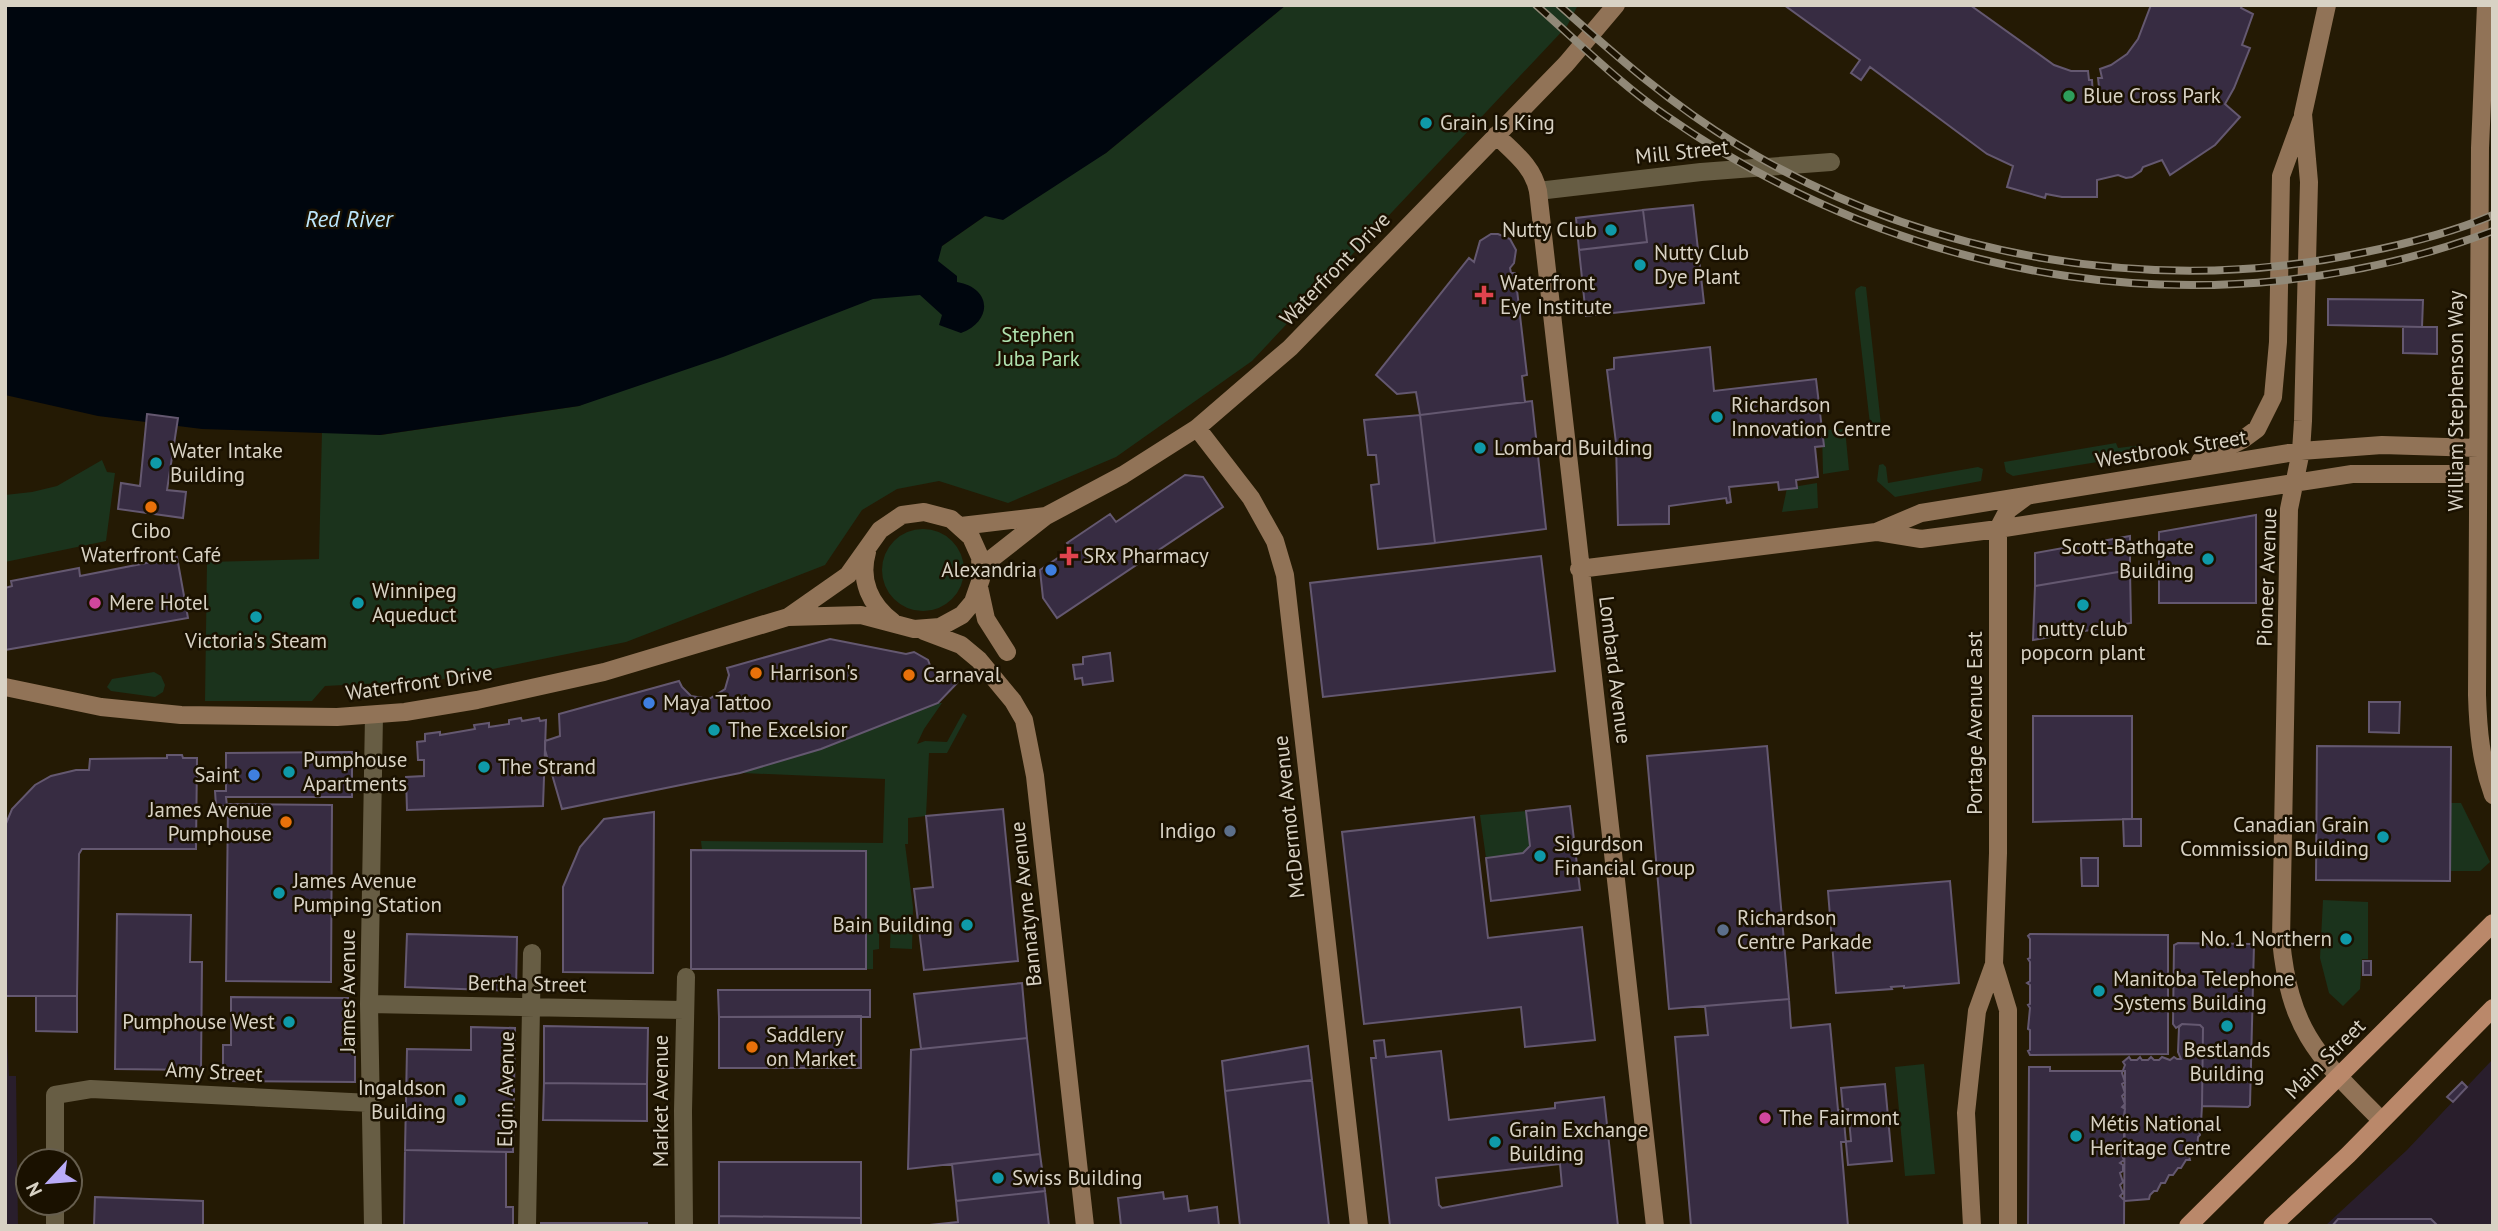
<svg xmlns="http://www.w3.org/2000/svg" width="2498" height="1231" font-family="'PT Sans',sans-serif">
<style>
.commercial{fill:#291e2c}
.green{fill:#1b331c}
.water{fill:#00060e}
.building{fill:#372c42;stroke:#645870;stroke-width:2;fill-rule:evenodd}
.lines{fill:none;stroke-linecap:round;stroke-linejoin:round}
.street{stroke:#675d44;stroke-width:18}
.secondary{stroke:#917357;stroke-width:18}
.primary{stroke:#ba886a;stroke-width:18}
.rail-casing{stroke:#918978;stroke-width:8}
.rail{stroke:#1a1100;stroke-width:5;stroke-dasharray:16;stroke-linecap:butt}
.leisure-dot{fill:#2e9e5b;stroke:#1a1100;stroke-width:2.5}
.culture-dot{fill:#0f9aa8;stroke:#1a1100;stroke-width:2.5}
.health-dot{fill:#e0444e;stroke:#1a1100;stroke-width:2.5}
.food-dot{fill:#e8710a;stroke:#1a1100;stroke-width:2.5}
.shop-dot{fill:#3f7fe0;stroke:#1a1100;stroke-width:2.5}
.hotel-dot{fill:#d1479c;stroke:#1a1100;stroke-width:2.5}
.service-dot{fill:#5c6f8a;stroke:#1a1100;stroke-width:2.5}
.labels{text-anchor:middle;stroke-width:5;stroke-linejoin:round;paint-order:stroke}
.poi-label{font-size:21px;fill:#d8d2c4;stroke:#1a1100;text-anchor:start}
.street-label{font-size:21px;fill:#d8d2c4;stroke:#1a1100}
.park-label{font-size:21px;fill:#afe2af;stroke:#1a1100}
.water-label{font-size:23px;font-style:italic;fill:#bce6fb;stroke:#1a1100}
</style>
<rect width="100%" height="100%" fill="#241a04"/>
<path class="commercial" d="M5,1009l4,67h7l2,150h-13z
M2493,1059v167h-168l82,-76z"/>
<path class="green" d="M1286,5h292l-11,21 -315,335 -136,96 -108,46 -69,-22 -42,8 -35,21 -37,55 -199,77 -187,38 -114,6 -13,15h-107l2,-139 112,-3 3,-128 59,4 198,-29 363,-160 43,-30 121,-63z
M1861,286l5,1 16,147 -9,4 -2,-5 -16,-140 1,-4z
M1845,429l4,41 -26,4 -1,-44z
M2116,443l2,5 24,-3 -2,10 -127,21 -7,-4 -2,-10z
M102,460l5,12 8,1 -9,68 -101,21v-67l27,-3 25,-6z
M1883,464l3,3 2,16 90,-16 5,2 -2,12 -86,16 -18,-16 2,-16z
M1817,483l1,25 -36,4 5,-24z
M882 570a41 41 0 1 1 82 0a41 41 0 1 1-82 0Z
M154,672l7,4 4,9 -2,7 -8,5 -44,-6 -4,-4 5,-8z
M938,703h4l-18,26 -7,15 8,-3 22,1 16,-29 4,3 -20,37h-18l-3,63 -18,2v26h-3l8,63 -1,42 -22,-1 1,-27h-12v28l-6,1v19h-7v-118l-164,-1 -1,-9 182,2 2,-64 -142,-6 -1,-4 79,-20z
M2450,803h11l29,59 -10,9h-30z
M1526,811l4,35 -7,7 -37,5 -6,-43z
M2323,900l45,2v57h-6l-2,30 -17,17 -14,-13 -9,-35z
M1924,1064l11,110 -30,2 -10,-109z"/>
<path class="water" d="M5,5h1281l-180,148 -103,67 -18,-4 -43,30 -4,15 19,15v6c35,6 36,39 4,51l-22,-8 3,-10 -22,-20 -47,4 -150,58 -144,49 -199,29 -178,-6 -104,-13 -93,-21z"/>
<path class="building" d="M1784,5h186l84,60 17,6h17l1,9h3l1,17 7,-1 -2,-18h4l-2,-9 11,-4 16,-11 11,-15 13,-34h91l-1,3 12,6 -11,31 8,3 -16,40 -9,16 15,13 -25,28 -45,30 -8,-15 -19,7 -2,4 -9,6 -6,1 -8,-3 -21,5v17h-35l-16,-3 -1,4 -38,-11 6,-21 -26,-12 -117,-87 -9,13 -10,-7 9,-13z
M1693,205l11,98 -118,13 -7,-66 68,-8 -4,-32z
M1643,210l4,32 -68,8 -3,-32z
M1491,234h7l12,5 6,11 -2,13 -4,5 1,5h4l12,102 -5,1 3,26 -105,13 -4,-23 -19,2 -21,-19 93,-117 5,4 6,-21z
M2328,299l95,1 -1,27 -94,-2z
M2403,327h34v27l-34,-1z
M1710,347l4,44 102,-12 8,67 -9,1 3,30 -22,3 1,8 -18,2 -1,-8 -49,5 2,15 -4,1 -1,-5 -57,8v18l-51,1 -2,-82 -9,-73 7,-1v-11z
M1532,401l14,128 -111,14 -15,-128z
M147,414l31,4 -11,72 19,2 -3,26 -65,-9 3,-26 19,3z
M1420,415l15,128 -57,6 -7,-64 8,-1 -3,-29h-8l-4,-35z
M1185,475l18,2 20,30 -166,111 -14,-20 -3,-28 31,-21 -4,-6 43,-29 6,8z
M2256,515v88h-97v-71z
M2130,536v34l-95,16v-33z
M1541,556l14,115 -232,26 -13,-114z
M177,557l11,61 -183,32v-62l7,-2 -1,-5 68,-13 1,8z
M2130,570l1,53 -98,17 2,-54z
M830,639l76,15 8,-2 14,8 3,8 28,13 -21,22 -117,46 -81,24 -178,36 -17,-59v-9l15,-5 -1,-22 120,-33 3,6 9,9 18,3 16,-10 4,-14 -2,-7z
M1110,653l3,28 -30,4 -1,-7 -7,1 -2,-14 10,-1v-7z
M2369,702h31l-1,31 -30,-1z
M2033,716h99v103l-99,3z
M521,718l1,3 17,-3 1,3 6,-1 -3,86 -136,4 -1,-33 18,-1v-16h-6l-1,-18 8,-1v-7l15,-2v3l35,-6 -1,-4 15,-2v4l20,-3v-4z
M1767,746l22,253 -120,10 -22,-253z
M2317,746l134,1 -1,134 -134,-1z
M352,752v45h-126l1,9h-11l-1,-15h11v-38z
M167,755h15l1,3h14l-1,91h-114l-3,5 -2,142h-72v-170l7,-17 23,-24 16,-9 25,-6h13l1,-11 77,-1z
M228,804l104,1 -1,177 -105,-1z
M1570,806l10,84 -89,11 -5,-43 37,-5 7,-7 -4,-35z
M1003,809l15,152 -94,9 -10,-81 19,-2 -7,-71z
M654,812l-1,161 -90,-1v-85l17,-40 24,-28z
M1474,817l14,121 94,-11 13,113 -70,7 -4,-40 -157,17 -22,-192z
M2123,819h18v27h-17z
M691,850l175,1v118h-175z
M2081,858h17v28h-16z
M1950,881l9,102 -55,5v-2l-13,1 1,2 -56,4 -8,-102z
M117,914l74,1 -1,47h12l-1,108 -86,-1z
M407,934l110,3 -1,54 -111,-4z
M2030,934l138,1v119l-138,1 -2,-4 2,-1v-20l-2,-1 2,-21 -2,-3 2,-1v-19l-3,-2 3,-2v-19l-2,-3 2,-1v-19l-2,-3z
M2178,943l76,1 -4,161 -2,2 -46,-1 1,-78 -3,-3 -18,-1 -6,4 -3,-4 1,-79z
M2363,961h8v14h-8z
M1022,983l5,55 -106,11 -7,-55z
M718,990h152v27h-151z
M36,996h41v36l-41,-1z
M231,997l117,1v49h7v35l-132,-1v-36h8z
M1789,999l2,29 39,-4 8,86 10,-1 3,32 -10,1 7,84h-157l-16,-189 33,-2 -3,-29z
M861,1016v52h-142v-51z
M2182,1024l18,1 3,3 -1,78 -1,17 -3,3 2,9 -2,2 -1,15h-3l-5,4 1,4h-4l-5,8h-3l-5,7h-4l-4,8h-4l-4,8h-3l-4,4 -1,4 -24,2 -5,-5 3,-3 -3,-8 3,-3 -3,-9 3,-2v-6l-3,-2 4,-3 -4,-9 4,-2v-6l-3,-2 3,-3v-6l-3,-3 3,-3 -3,-8 3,-3 1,-6 -3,-2 3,-3 -3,-8 3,-3 -3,-9 3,-2 -3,-9 3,-8 -2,-3 6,-5 2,3h6l3,-3 2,3h6l3,-3 3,3h5l3,-3 8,3 4,-3 3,2h4l-3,-7 1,-25z
M544,1026l104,2 -1,56 -103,-1z
M471,1027l44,1 -2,124 -108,-2 2,-101 64,1z
M1027,1038l13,116 -132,15 3,-119z
M1384,1040l2,17 55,-6 8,69 106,-12v-5l49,-6 14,129h-228l-19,-168h5l-2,-17zM1560,1164l2,22 -120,22 -3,-3 -3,-27z
M1308,1046l4,34 -87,11 -3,-30z
M2029,1067h21v4h75l-1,155h-96z
M1312,1080l17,146h-89l-15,-135z
M2462,1082l5,5 -14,15 -6,-5z
M544,1083l103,1v37l-104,-1z
M1885,1084l7,77 -44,4 -7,-77z
M405,1150l101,2v55h7v19h-109z
M1040,1154l5,37 -89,10 -4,-37z
M719,1162h142v56l-142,-2z
M1045,1191l4,35h-129l38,-4 -2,-21z
M1163,1192l1,7 23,-3 2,15 28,-4 2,19h-98l-3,-28z
M95,1197l108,4v25h-109z
M719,1216l142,2v8h-142z
M2338,1219h93l7,7h-106z
M541,1223h106v3h-106z"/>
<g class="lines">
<path class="street" d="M1538,191l163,-19 130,-10
M369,1004l315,6
M55,1161v-66l36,-6 280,14
M55,1226v-23
M373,1226l-4,-222 5,-289
M527,1226l5,-273
M684,1226l-1,-115 3,-134"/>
<path class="secondary" d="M2327,5l-24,109 6,68 -6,239 -2,30 -12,58 -8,431c9,93 38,117 100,180
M2486,5l-6,143 -3,547c1,35 4,67 16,100
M1496,135c17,17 37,31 42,56 39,345 79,690 117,1035
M1197,428l54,70 24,43 10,34 74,651
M2200,461l42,-21 15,-11 16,-32 5,-55 3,-166 20,-55
M961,526l85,-10
M1878,532l43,7 77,-10 354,-55h126
M867,552c-8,28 3,53 26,70
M981,567l65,-51 77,-41 74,-47 93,-80 276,-284 50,-59
M1579,569l297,-37 45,-19 380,-62 81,-6 96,3
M979,587l7,32 21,33
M924,631l37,14 18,15 34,41 11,19 11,56 50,450
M5,687l96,20 80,8 156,2 68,-5 72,-12 127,-28 184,-55 73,-2 53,14 26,-2 22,-12 11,-13 8,-23 -1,-22 -9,-20 -20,-18 -27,-7 -22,3 -22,15 -32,45 -60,42
M1994,964l14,46v216
M1972,1226l-6,-113 11,-102 17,-47 4,-111v-324l10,-19 19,-14"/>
<path class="primary" d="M2188,1226l305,-303
M2272,1226l76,-71 145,-147"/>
<g class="rail-casing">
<path id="rail" d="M1536,5c42,37 83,78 129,110 244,170 547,220 828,116
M1559,5c57,51 113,100 179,140 184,112 412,152 623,108 45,-9 90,-20 132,-38"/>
</g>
<use href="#rail" class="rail"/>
</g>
<circle class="leisure-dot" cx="2069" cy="96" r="7"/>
<g class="culture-dot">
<circle cx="1426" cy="123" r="7"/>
<circle cx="1611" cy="230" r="7"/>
<circle cx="1640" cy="265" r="7"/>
<circle cx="1717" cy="417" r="7"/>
<circle cx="1480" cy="448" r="7"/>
<circle cx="156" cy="463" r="7"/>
<circle cx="2208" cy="559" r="7"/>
<circle cx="358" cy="603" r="7"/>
<circle cx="2083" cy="605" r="7"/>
<circle cx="256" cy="617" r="7"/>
<circle cx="714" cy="730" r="7"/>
<circle cx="484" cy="767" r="7"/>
<circle cx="289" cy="772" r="7"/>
<circle cx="2383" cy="837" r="7"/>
<circle cx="1540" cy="856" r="7"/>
<circle cx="279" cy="893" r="7"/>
<circle cx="967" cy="925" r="7"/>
<circle cx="2346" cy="939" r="7"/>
<circle cx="2099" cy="991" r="7"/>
<circle cx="289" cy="1022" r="7"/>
<circle cx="2227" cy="1026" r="7"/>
<circle cx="460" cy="1100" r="7"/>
<circle cx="2076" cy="1136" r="7"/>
<circle cx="1495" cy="1142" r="7"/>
<circle cx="998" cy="1178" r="7"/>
</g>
<g class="health-dot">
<path d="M1480.5 284.5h7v7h7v7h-7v7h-7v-7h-7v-7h7z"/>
<path d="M1065.5 545.5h7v7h7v7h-7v7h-7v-7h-7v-7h7z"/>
</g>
<g class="food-dot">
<circle cx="151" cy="507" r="7"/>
<circle cx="756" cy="673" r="7"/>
<circle cx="909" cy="675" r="7"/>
<circle cx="286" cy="822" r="7"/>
<circle cx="752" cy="1047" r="7"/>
</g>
<g class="shop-dot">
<circle cx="1051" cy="570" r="7"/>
<circle cx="649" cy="703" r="7"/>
<circle cx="254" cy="775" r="7"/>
</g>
<g class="hotel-dot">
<circle cx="95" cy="603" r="7"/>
<circle cx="1765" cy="1118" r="7"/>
</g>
<g class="service-dot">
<circle cx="1230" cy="831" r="7"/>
<circle cx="1723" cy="930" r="7"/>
</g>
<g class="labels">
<g class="poi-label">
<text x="2083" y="103">Blue Cross Park</text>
<text x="1440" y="130">Grain Is King</text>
<text x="1597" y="237" text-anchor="end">Nutty Club</text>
<text x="1654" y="260">Nutty Club<tspan x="1654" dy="24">Dye Plant</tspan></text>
<text x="1500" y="290">Waterfront<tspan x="1500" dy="24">Eye Institute</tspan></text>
<text x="1731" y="412">Richardson<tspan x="1731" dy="24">Innovation Centre</tspan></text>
<text x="1494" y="455">Lombard Building</text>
<text x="170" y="458">Water Intake<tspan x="170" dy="24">Building</tspan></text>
<text x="151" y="538" text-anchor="middle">Cibo<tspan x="151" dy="24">Waterfront Café</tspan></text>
<text x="2194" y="554" text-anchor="end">Scott-Bathgate<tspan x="2194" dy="24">Building</tspan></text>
<text x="1083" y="563">SRx Pharmacy</text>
<text x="1037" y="577" text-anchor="end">Alexandria</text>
<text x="372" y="598">Winnipeg<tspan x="372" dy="24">Aqueduct</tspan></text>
<text x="109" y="610">Mere Hotel</text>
<text x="2083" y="636" text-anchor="middle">nutty club<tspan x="2083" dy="24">popcorn plant</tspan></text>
<text x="256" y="648" text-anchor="middle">Victoria's Steam</text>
<text x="770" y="680">Harrison's</text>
<text x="923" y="682">Carnaval</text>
<text x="663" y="710">Maya Tattoo</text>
<text x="728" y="737">The Excelsior</text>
<text x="303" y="767">Pumphouse<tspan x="303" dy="24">Apartments</tspan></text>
<text x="498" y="774">The Strand</text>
<text x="240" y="782" text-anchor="end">Saint</text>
<text x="272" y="817" text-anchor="end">James Avenue<tspan x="272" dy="24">Pumphouse</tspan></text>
<text x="2369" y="832" text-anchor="end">Canadian Grain<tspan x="2369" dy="24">Commission Building</tspan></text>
<text x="1216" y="838" text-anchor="end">Indigo</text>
<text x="1554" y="851">Sigurdson<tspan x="1554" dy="24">Financial Group</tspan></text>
<text x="293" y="888">James Avenue<tspan x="293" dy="24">Pumping Station</tspan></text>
<text x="1737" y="925">Richardson<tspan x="1737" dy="24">Centre Parkade</tspan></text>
<text x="953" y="932" text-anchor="end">Bain Building</text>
<text x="2332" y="946" text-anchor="end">No. 1 Northern</text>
<text x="2113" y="986">Manitoba Telephone<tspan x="2113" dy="24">Systems Building</tspan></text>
<text x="275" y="1029" text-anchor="end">Pumphouse West</text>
<text x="766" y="1042">Saddlery<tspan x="766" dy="24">on Market</tspan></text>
<text x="2227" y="1057" text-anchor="middle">Bestlands<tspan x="2227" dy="24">Building</tspan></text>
<text x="446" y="1095" text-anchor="end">Ingaldson<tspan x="446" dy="24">Building</tspan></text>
<text x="1779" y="1125">The Fairmont</text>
<text x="2090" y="1131">Métis National<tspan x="2090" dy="24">Heritage Centre</tspan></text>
<text x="1509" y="1137">Grain Exchange<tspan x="1509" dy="24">Building</tspan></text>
<text x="1012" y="1185">Swiss Building</text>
</g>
<g class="street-label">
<text transform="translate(1682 152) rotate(-6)" y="7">Mill Street</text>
<text transform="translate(1335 269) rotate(-46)" y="7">Waterfront Drive</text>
<text transform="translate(2456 401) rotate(-90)" y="7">William Stephenson Way</text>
<text transform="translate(2171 449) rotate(-9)" y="7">Westbrook Street</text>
<text transform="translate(2267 577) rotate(-88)" y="7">Pioneer Avenue</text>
<text transform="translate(1615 670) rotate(83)" y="7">Lombard Avenue</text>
<text transform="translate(419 683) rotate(-8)" y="7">Waterfront Drive</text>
<text transform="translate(1975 723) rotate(-90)" y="7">Portage Avenue East</text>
<text transform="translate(1289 817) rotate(-96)" y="7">McDermot Avenue</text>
<text transform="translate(1026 904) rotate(-96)" y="7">Bannatyne Avenue</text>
<text transform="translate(527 984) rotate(1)" y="7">Bertha Street</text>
<text transform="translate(348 991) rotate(-90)" y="7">James Avenue</text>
<text transform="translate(2325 1059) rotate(-45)" y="7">Main Street</text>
<text transform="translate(214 1072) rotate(3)" y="7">Amy Street</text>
<text transform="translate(506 1089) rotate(-89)" y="7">Elgin Avenue</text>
<text transform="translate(661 1101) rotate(-90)" y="7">Market Avenue</text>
</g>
<g class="park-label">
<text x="1038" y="342">Stephen<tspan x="1038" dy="24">Juba Park</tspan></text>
</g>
<g class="water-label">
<text x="349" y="227">Red River</text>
</g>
</g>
<rect width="2498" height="1231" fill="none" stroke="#d8d2c4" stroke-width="14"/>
<g transform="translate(49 1182) rotate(244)"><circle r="33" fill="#1a1100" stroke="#665e4e" stroke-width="2"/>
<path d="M0-5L12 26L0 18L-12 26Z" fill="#b9abf7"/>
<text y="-10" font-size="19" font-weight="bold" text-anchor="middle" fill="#d8d2c4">N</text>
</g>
</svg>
